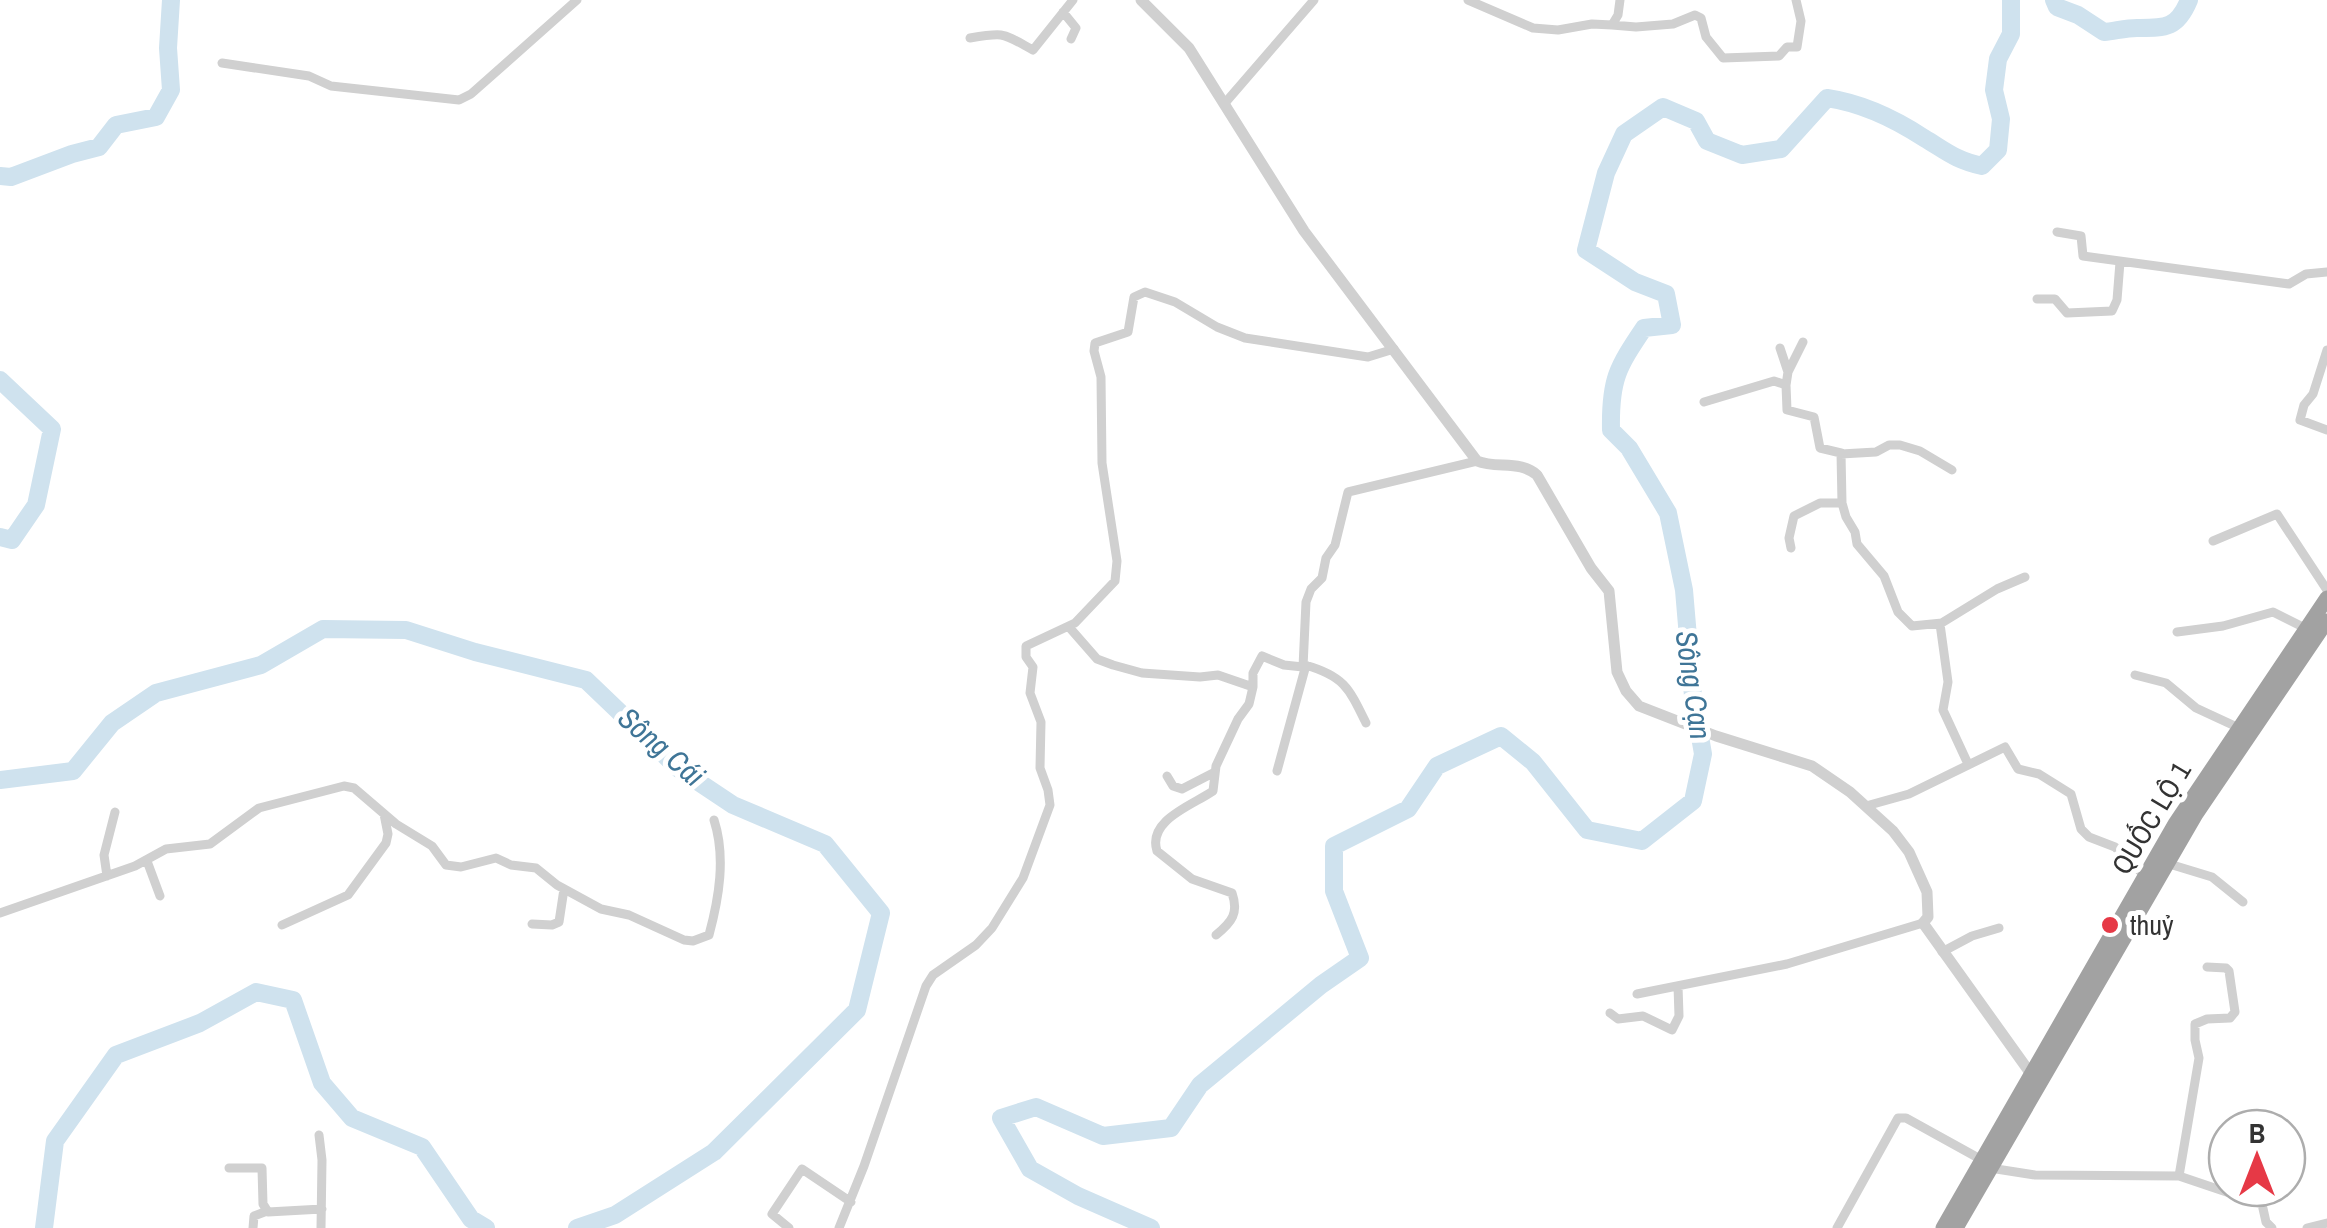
<svg xmlns="http://www.w3.org/2000/svg" width="2327" height="1228" font-family="'Archivo Narrow',sans-serif">
<style>
.lines{fill:none;stroke-linecap:round;stroke-linejoin:round}
.river{stroke:#cfe2ee;stroke-width:18}
.minor{stroke:#d0d0d0;stroke-width:9}
.tertiary{stroke:#d0d0d0;stroke-width:11}
.trunk{stroke:#a2a2a2;stroke-width:15}
.poi-dot{fill:#e63946;stroke:#fff;stroke-width:4}
.labels{text-anchor:middle;stroke-width:10;stroke-linejoin:round;paint-order:stroke}
.street-label{font-size:28px;fill:#333;stroke:#fff}
.poi-label{font-size:28px;fill:#333;stroke:#fff;text-anchor:start}
.water-label{font-size:30px;font-style:italic;fill:#3f7597;stroke:#fff}
</style>
<rect width="100%" height="100%" fill="#fff"/>
<g class="lines">
<path class="river" d="M2054,0l3,7 21,8 26,17c11,-1 22,-4 33,-4 28,0 40,1 52,-28
M0,176l11,1 61,-23 27,-7 17,-22 40,-8 15,-27 -3,-42 3,-48
M0,380l52,49 -16,76 -24,35 -12,-3
M0,780l73,-9 39,-48 44,-30 105,-28 62,-36 83,1 69,22 111,28 93,89 54,36 92,39 56,69 -24,97 -143,142 -99,63 -38,13
M44,1228l11,-87 61,-86 84,-32 56,-31 37,8 29,83 30,35 70,29 49,72 15,9
M1151,1228l-73,-32 -48,-27 -29,-51 35,-11 67,29 68,-8 29,-43 121,-100 39,-27 -26,-67v-45l74,-37 29,-43 64,-30 32,26 54,68 55,11 51,-40 10,-47 -10,-58 -9,-106 -16,-77 -39,-65 -18,-18c-1,-50 6,-62 33,-102l28,-3 -6,-31 -31,-12 -49,-32 20,-77 18,-39 39,-27 33,14 11,20 35,14 39,-6 46,-51c34,5 68,21 97,40 22,13 31,22 58,28l16,-16 3,-31 -7,-29 4,-31 13,-25v-34"/>
<path class="minor" d="M1468,0l65,28 25,2 34,-6 20,1 6,-10 2,-15
M1063,12l13,16 -5,11
M1612,25l24,2 37,-3 22,-9 6,3 5,19 17,21 56,-2 8,-9h10l4,-26 -5,-21
M970,38c35,-6 32,-5 63,12l40,-50
M222,63l87,13 22,10 128,14 12,-6 106,-94
M1225,103l89,-103
M2057,232l24,4 2,20 206,28 17,-10 21,-2
M2037,299h18l12,14 45,-2 5,-11 3,-38
M1780,348l8,24
M2327,350l-14,44 -9,11 -4,15 27,10
M1786,385l2,-13 15,-30
M1704,402l70,-21 12,4 1,25 27,7 6,31 21,5 1,50 4,14 9,15 2,12 27,32 14,36 14,14 30,-3
M1841,454l35,-2 13,-7h11l20,6 32,19
M2213,541l64,-27 50,76
M1791,548l-2,-10 5,-22 26,-13h22
M1069,627l28,32 16,6 29,8 58,4 18,-2 35,12v-14l9,-17 22,9 19,2 3,-65 5,-13 11,-11 4,-20 9,-13 13,-53 129,-31
M2177,632l46,-6 50,-14 34,17
M1305,665c39,11 44,23 61,58
M2135,675l31,8 30,25 41,19
M1968,764l-25,-54 5,-28 -8,-58 57,-35 28,-12
M1277,771l29,-106
M1167,776l6,10 9,3 33,-17
M1866,806l43,-12 96,-47 13,22 21,5 32,20 10,35 8,8 26,10 30,29
M147,861l13,35
M2166,863l46,14 31,25
M107,876l-3,-21 11,-43
M0,913l135,-47 31,-17 44,-5 49,-36 85,-22 10,2 42,36 36,22 14,19 15,2 35,-9 15,7 25,3 21,17 44,24 28,6 55,25 9,1 16,-6c10,-37 17,-78 5,-115
M532,924l20,1 7,-3 5,-33
M282,925l66,-30 38,-52 2,-9 -4,-20
M1216,935c16,-13 23,-22 16,-42l-40,-14 -35,-28c-10,-31 36,-46 56,-60l3,-25 22,-47 11,-15 4,-17
M1942,952l30,-16 27,-8
M1637,994l150,-30 136,-41
M1610,1013l8,6 25,-3 29,14 7,-14 -1,-30
M319,1135l3,25 -1,68
M229,1168h33l1,36 5,8 54,-3
M1990,1168l45,7 144,1 83,28 4,18 6,6
M2179,1176l20,-118 -4,-18v-16l12,-5 23,-1 5,-6 -6,-41 -3,-3 -19,-1
M253,1228l1,-12 13,-5
M789,1228l-17,-14 30,-45 49,33
M839,1228l25,-62 62,-180 7,-11 43,-30 16,-17 31,-50 27,-73 -2,-15 -8,-22 1,-46 -11,-29 3,-26 -7,-10v-11l49,-23 40,-42 2,-20 -15,-98 -1,-86 -7,-26 1,-8 33,-11 6,-35 11,-5 30,10 42,25 28,11 123,19 26,-8
M1837,1228l61,-110h8l76,42
M2307,1228l20,-5"/>
<path class="tertiary" d="M1141,0l48,48 115,183 173,230c20,8 43,-1 60,14l54,93 18,23 8,81 9,19 13,15 77,30 96,30 38,26 43,39 16,21 18,40 1,25 -5,6 108,151"/>
<path class="trunk" d="M1943,1228l232,-404 152,-226
M1956,1228l240,-414 131,-193"/>
</g>
<circle class="poi-dot" cx="2110" cy="925" r="10"/>
<g class="labels">
<g class="street-label">
<text transform="translate(2151 818) rotate(-59)" y="10">QUỐC LỘ 1</text>
</g>
<g class="poi-label">
<text x="2130" y="935">thuỷ</text>
</g>
<g class="water-label">
<text transform="translate(1693 685) rotate(82)" y="10">Sông Cạn</text>
<text transform="translate(661 747) rotate(41)" y="10">Sông Cái</text>
</g>
</g>
<g transform="translate(2257 1158)"><circle r="48" fill="#ffffff" stroke="#adadad" stroke-width="2.5"/>
<path d="M0-8L18 38L0 25L-18 38Z" fill="#e63946"/>
<text y="-15" font-size="28" font-weight="bold" text-anchor="middle" fill="#333333">B</text>
</g>
</svg>
